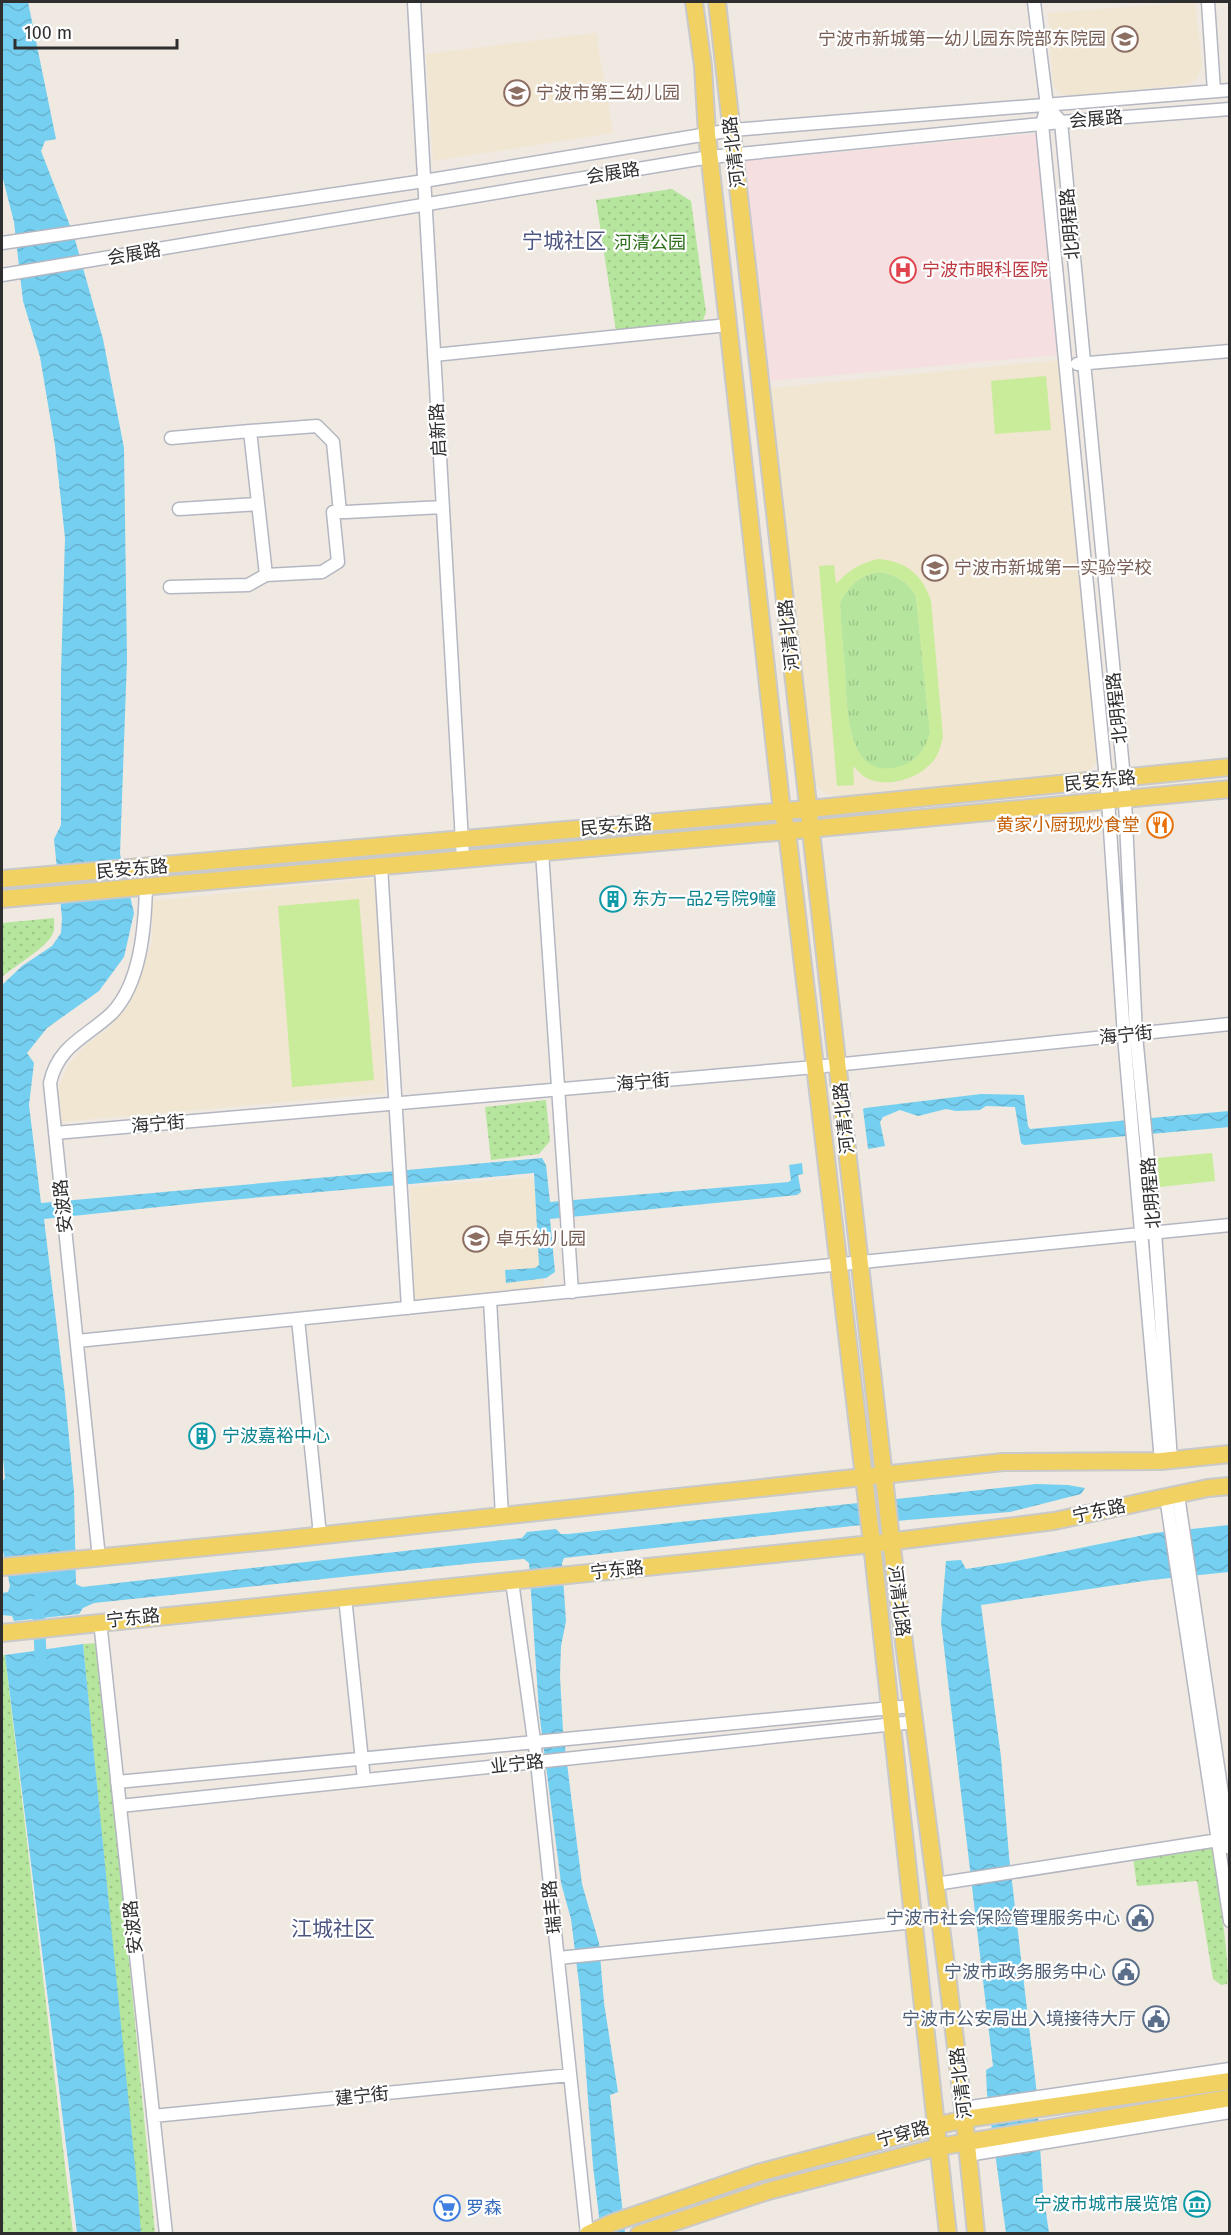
<svg xmlns="http://www.w3.org/2000/svg" width="1231" height="2235" font-family="'Fira Sans','Noto Sans SC',sans-serif">
<style>
.education{fill:#f0e6d1}
.medical{fill:#f5dfe0}
.grass{fill:url(#grass-tufts)}
.park{fill:url(#park-dots)}
.pitch{fill:#c9ec9a;fill-rule:evenodd}
.water{fill:url(#water-waves)}
.lines{fill:none;stroke-linecap:round;stroke-linejoin:round}
.canal{stroke:#75cff0;stroke-width:12}
.minor-casing{stroke:#b4b7c1;stroke-width:15}
.major-casing{stroke:#c9c9c9;stroke-width:20}
.minor{stroke:#fff;stroke-width:12}
.major{stroke:#f2d163;stroke-width:16}
.labels{text-anchor:middle;stroke-width:4.5;stroke-linejoin:round;paint-order:stroke}
.education-label{font-size:18px;fill:#785e54;stroke:#fff;text-anchor:start}
.street-label{font-size:18px;fill:#2e2e2e;stroke:#fff}
.park-label{font-size:18px;fill:#2c6e1b;stroke:#fff}
.health-label{font-size:18px;fill:#be3a42;stroke:#fff;text-anchor:start}
.food-label{font-size:18px;fill:#c56008;stroke:#fff;text-anchor:end}
.culture-label{font-size:18px;fill:#0d838f;stroke:#fff;text-anchor:start}
.service-label{font-size:18px;fill:#4e5e75;stroke:#fff;text-anchor:end}
.shop-label{font-size:18px;fill:#366cbe;stroke:#fff;text-anchor:start}
.quarter-label{font-size:21px;fill:#4d5680;stroke:#fff}
</style>
<defs>
<pattern id="grass-tufts" width="24" height="20" patternUnits="userSpaceOnUse" patternTransform="scale(1.5)"><rect width="24" height="20" fill="#b6e59e"/><path d="M3 7l-1-3M5 7V3M7 7l1-3M15 17l-1-3M17 17v-4M19 17l1-3" fill="none" stroke="#9dc588"/></pattern>
<pattern id="park-dots" width="8" height="8" patternUnits="userSpaceOnUse" patternTransform="scale(1.5)"><rect width="8" height="8" fill="#b6e59e"/><path d="M2 2h.1M6 6h.1" fill="none" stroke="#9dc588" stroke-width="1.8" stroke-linecap="round"/></pattern>
<pattern id="water-waves" width="16" height="10" patternUnits="userSpaceOnUse" patternTransform="scale(1.5)"><rect width="16" height="10" fill="#75cff0"/><path d="M0 5q4-4 8 0t8 0" fill="none" stroke="#66b2ce"/></pattern>
</defs>
<rect width="100%" height="100%" fill="#efe9e1"/>
<path class="education" d="M1195,2l7,64 -5,12 -7,6 -119,12 -11,-3 -7,-8 -5,-72z
M596,33l17,100 -180,28 -7,-107z
M1060,360l38,388 -1,14 -9,10 -249,25 -14,-3 -13,-13 -41,-393z
M376,878l9,215 -325,29 -1,-36 9,-21 19,-21 23,-17 27,-40 15,-46v-40z
M533,1177l12,114 -130,11 -5,-115z"/>
<path class="medical" d="M1041,133l17,222 -288,26 -12,-81 -13,-139z"/>
<path class="grass" d="M880,572c17,3 27,9 36,24l14,137c-5,17 -14,30 -33,35 -52,12 -50,-64 -52,-95 -2,-23 -4,-47 -5,-70 8,-17 20,-29 40,-31z"/>
<path class="park" d="M672,189l19,12 15,111 -3,8 -87,11 -20,-131z
M54,918c0,4 1,11 -1,15 -5,14 -39,33 -51,44v-54z
M546,1100l4,41 -11,13 -48,6 -6,-53z
M97,1643l33,327 25,263h-14l-58,-589z
M2,1655h3l68,578h-71z
M1212,1847c4,27 19,117 15,137l-6,1 -8,-6 -16,-98 -60,5 -4,-28z"/>
<path class="pitch" d="M1046,376l5,54 -56,4 -4,-53z
M878,559c28,2 45,16 53,42l12,136c-2,8 -4,15 -8,22 -15,20 -49,31 -72,17 -3,-3 -7,-7 -10,-10l1,19 -17,1 -18,-220 15,-1 2,19c13,-14 24,-21 42,-25zM880,572c17,3 27,9 36,24l14,137c-5,17 -14,30 -33,34 -52,13 -50,-63 -52,-94 -2,-23 -4,-47 -5,-70 8,-17 20,-29 40,-31z
M359,899l15,181 -82,7 -14,-181z
M1212,1153l3,28 -55,6 -3,-29z"/>
<path class="water" d="M2,2h26l28,137 -11,2 -4,10 33,85 29,103 21,109 3,211 -7,195 14,59 -10,44 -25,34 -52,37 -20,25 7,10 -5,42 12,98 501,-45 4,7 4,37 239,-20 2,-2 -2,-15 13,-2 1,11 -5,1 3,17 -4,3 -247,24 5,53 -9,6 -40,5 -1,-13 30,-2 4,-3 -5,-92 -327,29 -163,17 21,176 9,96 2,93 6,3 440,-49 5,-6 29,-3 5,5h7l468,-50 32,1 17,3 -4,6 -71,18 -103,8 -343,38 -2,5 4,58 -5,25 -1,30 3,55 19,153 17,59 5,60 14,89 -8,3 15,138h-24l-8,-67 -13,-174 -9,-73 -10,-36 -22,-172 -10,-148 -5,-4 -49,4 -381,40 -11,5 -4,6 -65,7 -2,-5 -10,-1v-22l6,-1 2,-6 -8,-40v-64l3,-4 -3,-31v-462l20,-19 30,-20 9,-13 1,-15 -8,-79 7,-14v-152l4,-135 -10,-92 -15,-89 -17,-56 -9,-79 -12,-47z
M981,1094l43,1 4,31 2,3 199,-18 1,16 -206,18 -3,-2 -6,-36 -29,-1 -6,4 -24,1 -10,-2 -28,7 -18,-6 -17,7 -3,5 5,24 -17,3 -5,-40 2,-1z
M1229,1525v47l-78,8 -170,25 20,152 8,99 27,230 7,106 6,41h-43l-19,-139 -1,-24 7,-4 -52,-444 5,-61 15,-1 5,9 45,-7 143,-29z
M83,1644l55,551 3,38h-64l-72,-578z"/>
<g class="lines">
<path class="canal" d="M38,1601l3,64"/>
<g class="minor-casing">
<path id="minor" d="M414,2l49,857
M1034,2l13,104 -5,18 66,676 16,236 37,425
M1208,2l6,89
M1047,106l14,16 63,657 12,256 19,197 16,228
M2,243l422,-62 308,-51 498,-40
M2,275l708,-118 351,-35 169,-13
M434,355l294,-30
M1077,364l153,-13
M171,438l79,-7
M179,509l79,-5
M340,512l-7,-70 -16,-16 -67,5 16,144 56,-3 16,-10 -5,-50h13l97,-5
M170,587l78,-2 18,-10
M542,852l30,440
M381,866l27,442
M55,1133l760,-66 415,-43
M490,1300l12,216
M298,1319l22,216
M77,1341l1153,-116
M1178,1495l52,353
M1166,1497l64,424
M99,1558l-49,-475c8,-38 37,-46 62,-70 29,-30 33,-87 34,-127
M512,1581l25,181 50,472
M345,1597l19,183
M100,1621l66,613
M117,1782l795,-76
M120,1806l794,-84
M936,1884l289,-45
M558,1958l357,-36
M964,2108l266,-39
M153,2116l417,-41
M968,2155l262,-43"/>
</g>
<g class="major-casing">
<path id="major" d="M694,2l9,64 4,68 75,678 5,19 85,713 76,690
M717,2c59,512 114,1024 174,1537 28,231 63,462 85,695
M2,879l807,-70 421,-42
M2,899l785,-68 443,-42
M2,1567l276,-27 725,-78 158,-1 69,-7
M2,1633l870,-89 182,-23 154,-33 22,-2
M588,2234l24,-11 146,-50 178,-47 29,-7 265,-38
M639,2234l129,-43 170,-44 292,-49"/>
</g>
<use href="#minor" class="minor"/>
<use href="#major" class="major"/>
</g>
<defs>
<g id="school-ring" transform="scale(1.35)"><circle r="9.5" fill="#fff" stroke="#8d6e63" stroke-width="1.5"/><path d="M0-5L7-2L0 1L-7-2ZM-4 1L0 2.5L4 1V4Q0 6-4 4Z" fill="#8d6e63"/></g>
<g id="hospital-ring" transform="scale(1.35)"><circle r="9.5" fill="#fff" stroke="#e0444e" stroke-width="1.5"/><path d="M-5-5h3v3.5h4V-5h3V5h-3V1.5h-4V5h-3Z" fill="#e0444e"/></g>
<g id="restaurant-ring" transform="scale(1.35)"><circle r="9.5" fill="#fff" stroke="#e8710a" stroke-width="1.5"/><path d="M-5-6h1v4h1v-4h1v4h1v-4h1v5L-1.5 .5V6h-2V.5L-5-1ZM5-6V6H3V1.5H1.5Q1.5-4 5-6Z" fill="#e8710a"/></g>
<g id="building-ring" transform="scale(1.35)"><circle r="9.5" fill="#fff" stroke="#0f9aa8" stroke-width="1.5"/><path d="M-4-6H4V6H1V3H-1V6H-4ZM-2.5-4.3h1.7v1.8h-1.7ZM.8-4.3h1.7v1.8H.8ZM-2.5-1h1.7V.8h-1.7ZM.8-1h1.7V.8H.8Z" fill="#0f9aa8"/></g>
<g id="civic-ring" transform="scale(1.35)"><circle r="9.5" fill="#fff" stroke="#5c6f8a" stroke-width="1.5"/><path d="M-.6-6.5H3V-4.5H.6V-3L4-1V1h2V6H-6V1h2V-1L-.6-3ZM-1.2 2.5V6h2.4V2.5Z" fill="#5c6f8a"/></g>
<g id="museum-ring" transform="scale(1.35)"><circle r="9.5" fill="#fff" stroke="#0f9aa8" stroke-width="1.5"/><path d="M0-6L6-3V-2H-6V-3ZM-5-1h2V3h-2ZM-1-1h2V3h-2ZM3-1h2V3H3ZM-6 4H6V6H-6Z" fill="#0f9aa8"/></g>
<g id="supermarket-ring" transform="scale(1.35)"><circle r="9.5" fill="#fff" stroke="#3f7fe0" stroke-width="1.5"/><path d="M-6-5.5h2.5l.6 2H6L4.5 2H-2.5L-4.4-4H-6ZM-1.5 3.2a1.3 1.3 0 1 0 .1 0ZM3 3.2a1.3 1.3 0 1 0 .1 0Z" fill="#3f7fe0"/></g>
</defs>
<g fill-rule="evenodd">
<use href="#school-ring" x="1125" y="39"/>
<use href="#school-ring" x="517" y="93"/>
<use href="#hospital-ring" x="903" y="270"/>
<use href="#school-ring" x="935" y="568"/>
<use href="#restaurant-ring" x="1160" y="825"/>
<use href="#building-ring" x="613" y="899"/>
<use href="#school-ring" x="476" y="1239"/>
<use href="#building-ring" x="202" y="1436"/>
<use href="#civic-ring" x="1140" y="1918"/>
<use href="#civic-ring" x="1126" y="1972"/>
<use href="#civic-ring" x="1156" y="2019"/>
<use href="#museum-ring" x="1197" y="2204"/>
<use href="#supermarket-ring" x="447" y="2208"/>
</g>
<g class="labels">
<g class="education-label">
<text x="1106" y="45" text-anchor="end">宁波市新城第一幼儿园东院部东院园</text>
<text x="536" y="99">宁波市第三幼儿园</text>
<text x="954" y="574">宁波市新城第一实验学校</text>
<text x="496" y="1245">卓乐幼儿园</text>
</g>
<g class="street-label">
<text transform="translate(1096 119) rotate(-5)" y="6">会展路</text>
<text transform="translate(734 152) rotate(-97)" y="6">河清北路</text>
<text transform="translate(613 173) rotate(-9)" y="6">会展路</text>
<text transform="translate(1070 224) rotate(-95)" y="6">北明程路</text>
<text transform="translate(134 254) rotate(-10)" y="6">会展路</text>
<text transform="translate(438 430) rotate(-93)" y="6">启新路</text>
<text transform="translate(789 635) rotate(-96)" y="6">河清北路</text>
<text transform="translate(1117 708) rotate(-96)" y="6">北明程路</text>
<text transform="translate(1100 781) rotate(-6)" y="6">民安东路</text>
<text transform="translate(616 826) rotate(-5)" y="6">民安东路</text>
<text transform="translate(132 869) rotate(-5)" y="6">民安东路</text>
<text transform="translate(1126 1035) rotate(-6)" y="6">海宁街</text>
<text transform="translate(643 1082) rotate(-5)" y="6">海宁街</text>
<text transform="translate(844 1118) rotate(-96)" y="6">河清北路</text>
<text transform="translate(158 1124) rotate(-5)" y="6">海宁街</text>
<text transform="translate(1151 1193) rotate(-95)" y="6">北明程路</text>
<text transform="translate(63 1206) rotate(-96)" y="6">安波路</text>
<text transform="translate(1099 1511) rotate(-12)" y="6">宁东路</text>
<text transform="translate(617 1570) rotate(-6)" y="6">宁东路</text>
<text transform="translate(899 1601) rotate(83)" y="6">河清北路</text>
<text transform="translate(133 1618) rotate(-6)" y="6">宁东路</text>
<text transform="translate(517 1764) rotate(-6)" y="6">业宁路</text>
<text transform="translate(552 1907) rotate(-96)" y="6">瑞丰路</text>
<text transform="translate(133 1927) rotate(-96)" y="6">安波路</text>
<text transform="translate(961 2083) rotate(-97)" y="6">河清北路</text>
<text transform="translate(362 2096) rotate(-6)" y="6">建宁街</text>
<text transform="translate(903 2134) rotate(-15)" y="6">宁穿路</text>
</g>
<g class="park-label">
<text x="650" y="249">河清公园</text>
</g>
<g class="health-label">
<text x="922" y="276">宁波市眼科医院</text>
</g>
<g class="food-label">
<text x="1140" y="831">黄家小厨现炒食堂</text>
</g>
<g class="culture-label">
<text x="632" y="905">东方一品2号院9幢</text>
<text x="222" y="1442">宁波嘉裕中心</text>
<text x="1178" y="2210" text-anchor="end">宁波市城市展览馆</text>
</g>
<g class="service-label">
<text x="1120" y="1924">宁波市社会保险管理服务中心</text>
<text x="1106" y="1978">宁波市政务服务中心</text>
<text x="1136" y="2025">宁波市公安局出入境接待大厅</text>
</g>
<g class="shop-label">
<text x="466" y="2214">罗森</text>
</g>
<g class="quarter-label">
<text x="564" y="248">宁城社区</text>
<text x="333" y="1936">江城社区</text>
</g>
</g>
<rect width="1231" height="2235" fill="none" stroke="#2e2e2e" stroke-width="6"/>
<path d="M15 39v9h162v-9" fill="none" stroke="#2e2e2e" stroke-width="3"/>
<text x="24" y="39" font-size="18" fill="#2e2e2e" stroke="#ffffff" stroke-width="4.5" paint-order="stroke">100 m</text>
</svg>
